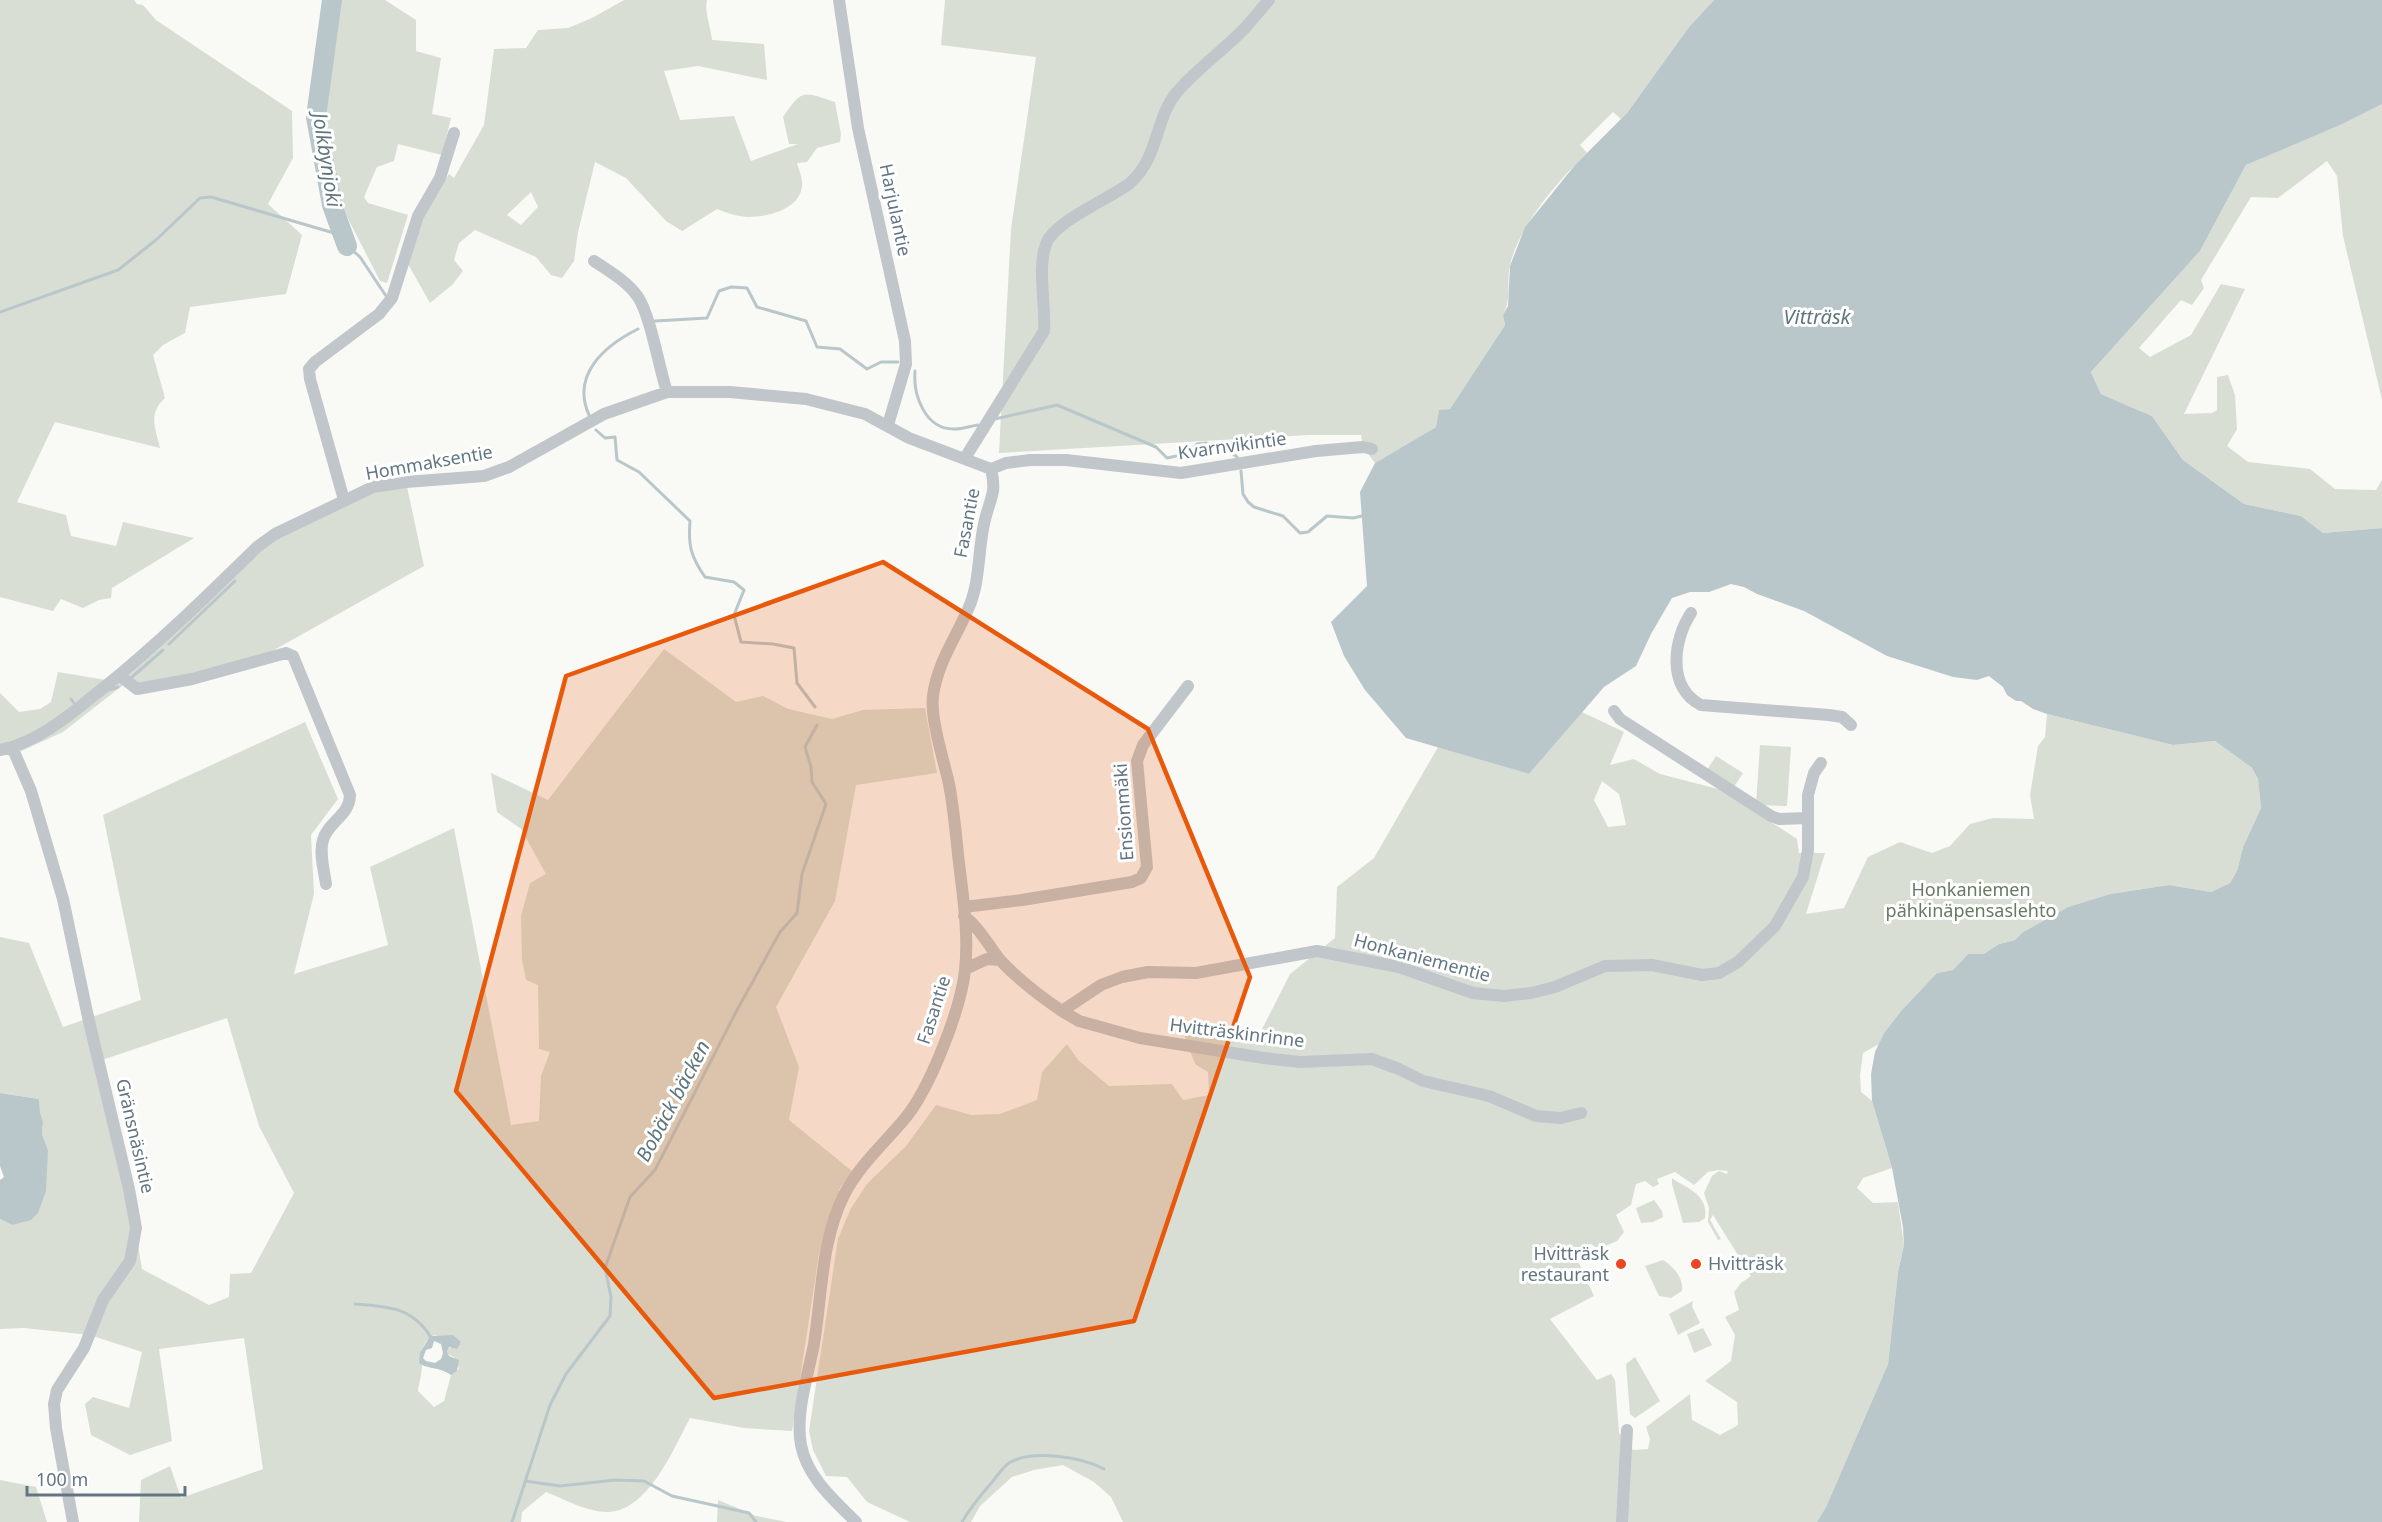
<svg xmlns="http://www.w3.org/2000/svg" width="2382" height="1522" font-family="'Noto Sans',sans-serif">
<style>
.green{fill:#d9ded5;fill-rule:evenodd}
.water{fill:#b9c7ca;fill-rule:evenodd}
.lines{fill:none;stroke-linecap:round;stroke-linejoin:round}
.stream{stroke:#b9c7ca;stroke-width:3}
.river{stroke:#b9c7ca;stroke-width:20}
.minor{stroke:#c1c6ca;stroke-width:12}
.marked{fill:#e8590c;fill-opacity:0.2;stroke:#e8590c;stroke-width:4.5;stroke-linejoin:round}
.poi-dot{fill:#eb4524;stroke:#fff;stroke-width:2}
.labels{text-anchor:middle;stroke-width:6;stroke-linejoin:round;paint-order:stroke}
.street-label{font-size:18px;fill:#627682;stroke:#fff}
.park-label{font-size:18px;fill:#677a62;stroke:#fff}
.poi-label{font-size:18px;fill:#627682;stroke:#fff;text-anchor:end}
.water-label{font-size:20px;font-style:italic;fill:#5e767c;stroke:#fff}
</style>
<rect width="100%" height="100%" fill="#f9f9f6"/>
<path class="green" d="M0,0h134l3,4 6,1 13,15 136,91 1,47 -25,46 34,31 -16,59 -96,13 -5,26 -22,12 -10,10 12,43c-17,16 -10,29 -5,50l-105,-26 -38,80 49,13 5,21 45,10 7,-24 71,16 -82,50 -1,10 -12,2 -16,8 -22,-9 -8,12 -53,-14z
M337,0h48l31,20v31l25,7 -9,56 19,4 -9,37 -44,-11 -4,17 -17,6 -13,30 4,6 40,12 -21,68 -7,-2 -58,-113 -6,-25z
M624,0h83c-3,10 4,28 5,40l52,4 3,36 -69,-14 -34,5 16,49 54,-4 17,45 47,-17h-9l-6,-27c20,-29 20,-25 52,-15l6,32 -1,8 -23,6 -10,14 -10,1c2,7 6,16 5,23 -2,23 -34,31 -53,31 -10,0 -22,-4 -32,-8l-35,22 -16,-10 -40,-43 -31,-16 -17,70 -4,29 -12,17 -11,-3 -15,-18 -61,-27 -16,13 -5,17 9,11 -11,14 -22,18 -22,-39 15,-51 26,-39 5,4 30,-53 10,-76 32,-1 12,-18 30,-2 24,-10zM531,192l7,15 -17,18 -14,-10z
M945,0h769l-25,27 -62,86 -6,6 -8,-7 -33,33 7,8c-30,29 -67,71 -77,112 -4,17 2,34 -7,50l2,10 -55,84 -11,2 -3,16 -61,36 -12,-16 -2,-12h-53l-309,18 12,-224 25,-172 -95,-12z
M2382,103v297l-39,-164 -6,-60 -10,-15 -49,37 -27,-1 -50,83 3,8 -12,17 -11,-5 -42,48 11,9 41,-22 30,-51 24,5 -61,125 28,-1 5,-3v-33l11,-2 7,20 2,34 -10,17 21,16 62,7 25,20 41,1 6,-10v48l-59,5 -22,-17 -57,-12 -61,-44 -31,-44 -51,-22 -10,-22 109,-121 46,-86 67,-29z
M406,482l18,84 -166,93 -121,30 -10,-7 -64,50 -46,21 -5,-6 46,-23 199,-177 87,-47z
M664,649l72,53 27,-6 25,13 44,10 31,-9 62,-2 12,65 -81,12 -21,116 -59,106 23,60 -10,53 63,51 -12,17 -21,66 -27,177 -48,-3 -54,-10c-16,30 -42,94 -83,94 -20,0 -43,-13 -61,-20l-24,20 -1,10h-382l2,-42 29,-14 11,32 82,-29 -19,-131 -85,11 13,92 -42,14 -39,-20 -6,-31 8,-7 36,11 13,-56 -52,-17 -66,-7 -24,1v-110l12,6 34,-59 2,-16 -6,-16 1,-12 -3,-10 -1,-13 -39,-6v-156l29,6 34,84 78,-27 -38,-185 202,-93 33,77 -27,36 3,59 -20,80 94,-29 -18,-78 84,-39 57,297 28,-4 2,-45 9,-24 -11,-3 -1,-64 -12,-5 -4,-20 -1,-44 9,-33 16,-9 -25,-45 -24,-17 -6,-39 57,27zM227,1018l32,108 35,67 -43,80 -21,1 -1,23 -20,8 -67,-36 -13,-80 -30,-128zM434,1335l5,1 13,11 -4,2 -1,5 7,3 5,12 -8,6 -7,26 -10,6 -16,-16c1,-8 4,-17 4,-26 0,-13 -1,-23 12,-30z
M58,672l48,8c-29,24 -68,62 -106,64v-51l19,19 21,-3 11,-7z
M1582,712l42,20 -14,33 24,-6 26,15 62,16 75,49 2,14h26l-19,61 38,-6 24,-51 32,-15 32,11 18,-7 20,-22 23,-6 41,1 -4,-24 8,-49 7,-9 2,-23 126,31 42,-4 37,27 6,11 3,29 -18,39 -6,24 -7,12 -19,9 -42,-7 -59,9 -42,13 -45,25 -8,8 -16,4 -15,10h-16l-15,16 -16,3 -36,38 -17,22 -5,11 -16,9 -3,22 1,17 11,9 20,67 -29,10 -6,10 16,15 25,-1 6,43 -6,27 -10,92 -62,143 -9,15h-694l-12,-25 -17,-15 -31,-17 -29,5 -22,7 -32,29 -9,16h-61l-43,-20 -20,-25 -21,-1 -13,-26 -4,-19 29,-192 13,-31 16,-24 39,-38 30,-41 35,10 29,-1 37,-14 5,-28 25,-28 11,16 31,26 63,-2 11,16 26,-5 -1,-23 -13,-8 -13,-35 52,11 23,-1 33,-65 45,-36 2,-51 37,-29 64,-111 91,27zM1602,781l17,13 7,31 -18,2 -14,-27zM1718,1170l10,1 -1,3 -8,-3 -7,5 -8,17 5,15 -1,14 10,18 3,-1 -11,-19 3,-5 38,61 -10,7 -7,9 5,18 -14,7 10,18 -4,26 -26,20 32,21 1,23 -18,10 -28,-15 -2,-26 -44,33 4,12 -2,10 -15,1 -14,-17 -4,-53 -4,-6 -14,6 -47,-61 44,-23 -17,-37 3,-9 11,-6 7,5 19,-8 7,-9 -8,-17 15,-10 5,-21 9,-3 8,6 6,-3 -2,-5 18,-7 19,13 14,-13z
M1760,745l31,2 -4,59 -31,-1z
M1716,756l27,17 -9,14 -27,-17z
M1672,1178c17,12 36,16 33,40l-6,4 -16,1 -11,-39z
M1654,1200l8,11 1,6 -10,5 -12,1 -5,-15z
M1663,1260c10,6 21,18 19,31l-11,7 -12,-2 -14,-30z
M1693,1301l-1,5 8,17 -22,12 -9,-21z
M1703,1328l9,17 -18,8 -7,-19z
M1635,1357l25,44 -25,17 -5,-4 -4,-50z
M0,1480l36,7 11,35h-47z
M718,1500l38,16 31,6h-70z"/>
<path class="water" d="M1714,0h668v104l-42,21 -94,40 -46,86 -109,121 10,22 51,22 31,44 61,44 57,12 22,17 59,-5v994h-565l9,-15 62,-143 10,-92 6,-27 -1,-18 -11,-59 -20,-67 -1,-27 4,-22 9,-19 17,-22 36,-38 16,-3 15,-16h16l15,-10 16,-4 8,-8 45,-25 42,-13 59,-9 42,7 19,-9 7,-12 6,-24 18,-39 -3,-29 -6,-11 -37,-27 -42,4 -126,-31 -14,-5 -12,-8h-5l-9,-6 -4,-8 -14,-11 -12,4 -24,-3 -66,-21 -83,-45 -47,-17 -13,-7 -13,-3 -22,8h-19l-18,6 -21,36 -15,32 -32,21 -75,87 -123,-36 -41,-48 -21,-34 -13,-34 36,-36 -7,-94 15,-29 61,-36 3,-17 11,-1 55,-84 -2,-10 5,-9 2,-40 15,-39 50,-62 52,-52 62,-86z
M0,1093l39,6 1,13 3,10 -1,12 6,16 -2,41 -8,22 -7,7 -19,5 -12,-6v-39l4,-3 -4,-11z
M453,1335l8,7 -4,7 -8,-2 -2,5 2,4 10,4 -2,11 -6,4c-13,-9 -22,-5 -32,-12l1,-10 10,-17zM434,1341l7,3 2,9 -2,6 -6,4 -9,-2 -3,-3 3,-8 6,-2z"/>
<g class="lines">
<path class="stream" d="M0,312l118,-42 38,-30 44,-42 11,-1 123,36 26,24 26,39
M655,321l52,-3 12,-27 12,-4 16,1 10,19 49,14 11,26 23,2 27,20 14,-7h17
M915,371c-2,24 10,59 40,58 7,0 16,-3 23,-4
M589,415c-18,-40 15,-69 49,-86
M995,419l62,-14 99,42 11,11 19,-4 11,-10 9,-1 20,5 11,9
M596,430l9,8 10,-1 2,23 22,12 51,49c-2,25 1,36 15,56l29,5 10,8 -10,25 7,27 32,2 21,4 3,35 18,24
M1241,471l2,23 5,8 6,5 29,9 17,17 8,-1 19,-16 26,2 9,-2
M169,644l66,-63
M132,677l31,-27
M109,690l9,-3
M71,699l5,7
M355,1304c31,2 57,3 75,32
M525,1481l35,5 55,-6 29,1 28,15 77,17 7,9
M512,1522l38,-117 16,-31 44,-58 1,-19 -6,-29 25,-71 25,-27 81,-158 44,-80 17,-19 5,-39 24,-70 -14,-22 -1,-15 -6,-20 12,-22
M962,1522c10,-17 19,-27 31,-41 5,-6 10,-14 16,-18 22,-14 73,-6 95,6"/>
<path class="river" d="M332,0l-16,117 16,88 15,41"/>
<path class="minor" d="M839,0l19,128 47,213 1,23 -18,61
M594,261c15,10 34,21 44,36 13,20 21,71 29,95
M965,458l79,-127c2,-26 -7,-62 2,-87 8,-23 64,-45 84,-61 30,-26 24,-65 48,-92 20,-23 46,-41 67,-63 8,-9 16,-19 24,-28
M991,469l15,-6 24,-3h36l115,13 135,-22 47,-4 9,2
M344,500l-34,-121 -1,-10 6,-7 64,-48 13,-16 26,-82 22,-38 14,-45
M1691,613c-18,27 -24,75 10,92l128,10 13,2 9,8
M119,675l18,14 55,-10 94,-26 7,3 57,139c0,20 -22,27 -27,45 -4,13 1,30 3,44
M1614,711l6,8 151,97 8,3 29,-1
M12,747l19,44 32,108 25,118 41,172 7,39 -6,33 -27,39 -19,48 -27,42 -3,14 2,24 17,94
M0,750c39,-8 71,-36 102,-61 55,-44 105,-93 155,-142l18,-13 98,-47 33,-5 78,-6 25,-9 95,-53 63,-22h63l76,7 59,15 44,24 82,31
M964,907l58,-7 110,-18 9,-4 6,-11 -10,-106 6,-16 45,-59
M964,916c16,12 24,29 36,44 18,19 41,37 62,51l39,-26 21,-8 26,-5 48,1 121,-22 82,16 74,26 31,3 27,-3 24,-6 50,-21 47,-1 50,10 17,-2 19,-11 37,-36 28,-49 5,-27v-55l6,-22 7,-10
M965,969l22,-10 13,1
M1062,1011l17,10 61,17 124,20 36,4 72,-3 27,10 24,12 66,15 47,20 25,2 20,-5
M856,1522c-22,-22 -49,-45 -55,-77 -6,-32 7,-69 13,-101 8,-49 7,-103 30,-149 15,-30 42,-53 63,-79 24,-31 54,-107 58,-146 4,-35 -2,-73 -6,-107 -3,-26 -5,-53 -10,-79 -5,-23 -19,-66 -16,-88 4,-33 24,-60 36,-89 11,-25 9,-56 15,-83 2,-11 7,-22 9,-33 1,-8 0,-14 -2,-22
M1622,1522l5,-92"/>
</g>
<path class="marked" d="M883,562l265,167 102,248 -116,344 -420,77 -258,-307 110,-415z"/>
<g class="poi-dot">
<circle cx="1621" cy="1264" r="6"/>
<circle cx="1696" cy="1264" r="6"/>
</g>
<g class="labels">
<g class="street-label">
<text transform="translate(895 210) rotate(78)" y="6">Harjulantie</text>
<text transform="translate(1232 446) rotate(-8)" y="6">Kvarnvikintie</text>
<text transform="translate(429 463) rotate(-10)" y="6">Hommaksentie</text>
<text transform="translate(967 523) rotate(-79)" y="6">Fasantie</text>
<text transform="translate(1124 812) rotate(-94)" y="6">Ensionmäki</text>
<text transform="translate(1422 958) rotate(15)" y="6">Honkaniementie</text>
<text transform="translate(934 1010) rotate(-72)" y="6">Fasantie</text>
<text transform="translate(1237 1033) rotate(7)" y="6">Hvitträskinrinne</text>
<text transform="translate(135 1136) rotate(77)" y="6">Gränsnäsintie</text>
</g>
<g class="park-label">
<text x="1971" y="896">Honkaniemen<tspan x="1971" dy="21">pähkinäpensaslehto</tspan></text>
</g>
<g class="poi-label">
<text x="1609" y="1260">Hvitträsk<tspan x="1609" dy="21">restaurant</tspan></text>
<text x="1708" y="1270" text-anchor="start">Hvitträsk</text>
</g>
<g class="water-label">
<text transform="translate(327 160) rotate(81)" y="7">Jolkbynjoki</text>
<text x="1817" y="324">Vitträsk</text>
<text transform="translate(673 1101) rotate(-62)" y="7">Bobäck bäcken</text>
</g>
</g>
<path d="M27 1486v9h158v-9" fill="none" stroke="#627682" stroke-width="3"/>
<text x="36" y="1486" font-size="18" fill="#627682" stroke="#ffffff" stroke-width="4.5" paint-order="stroke">100 m</text>
</svg>
